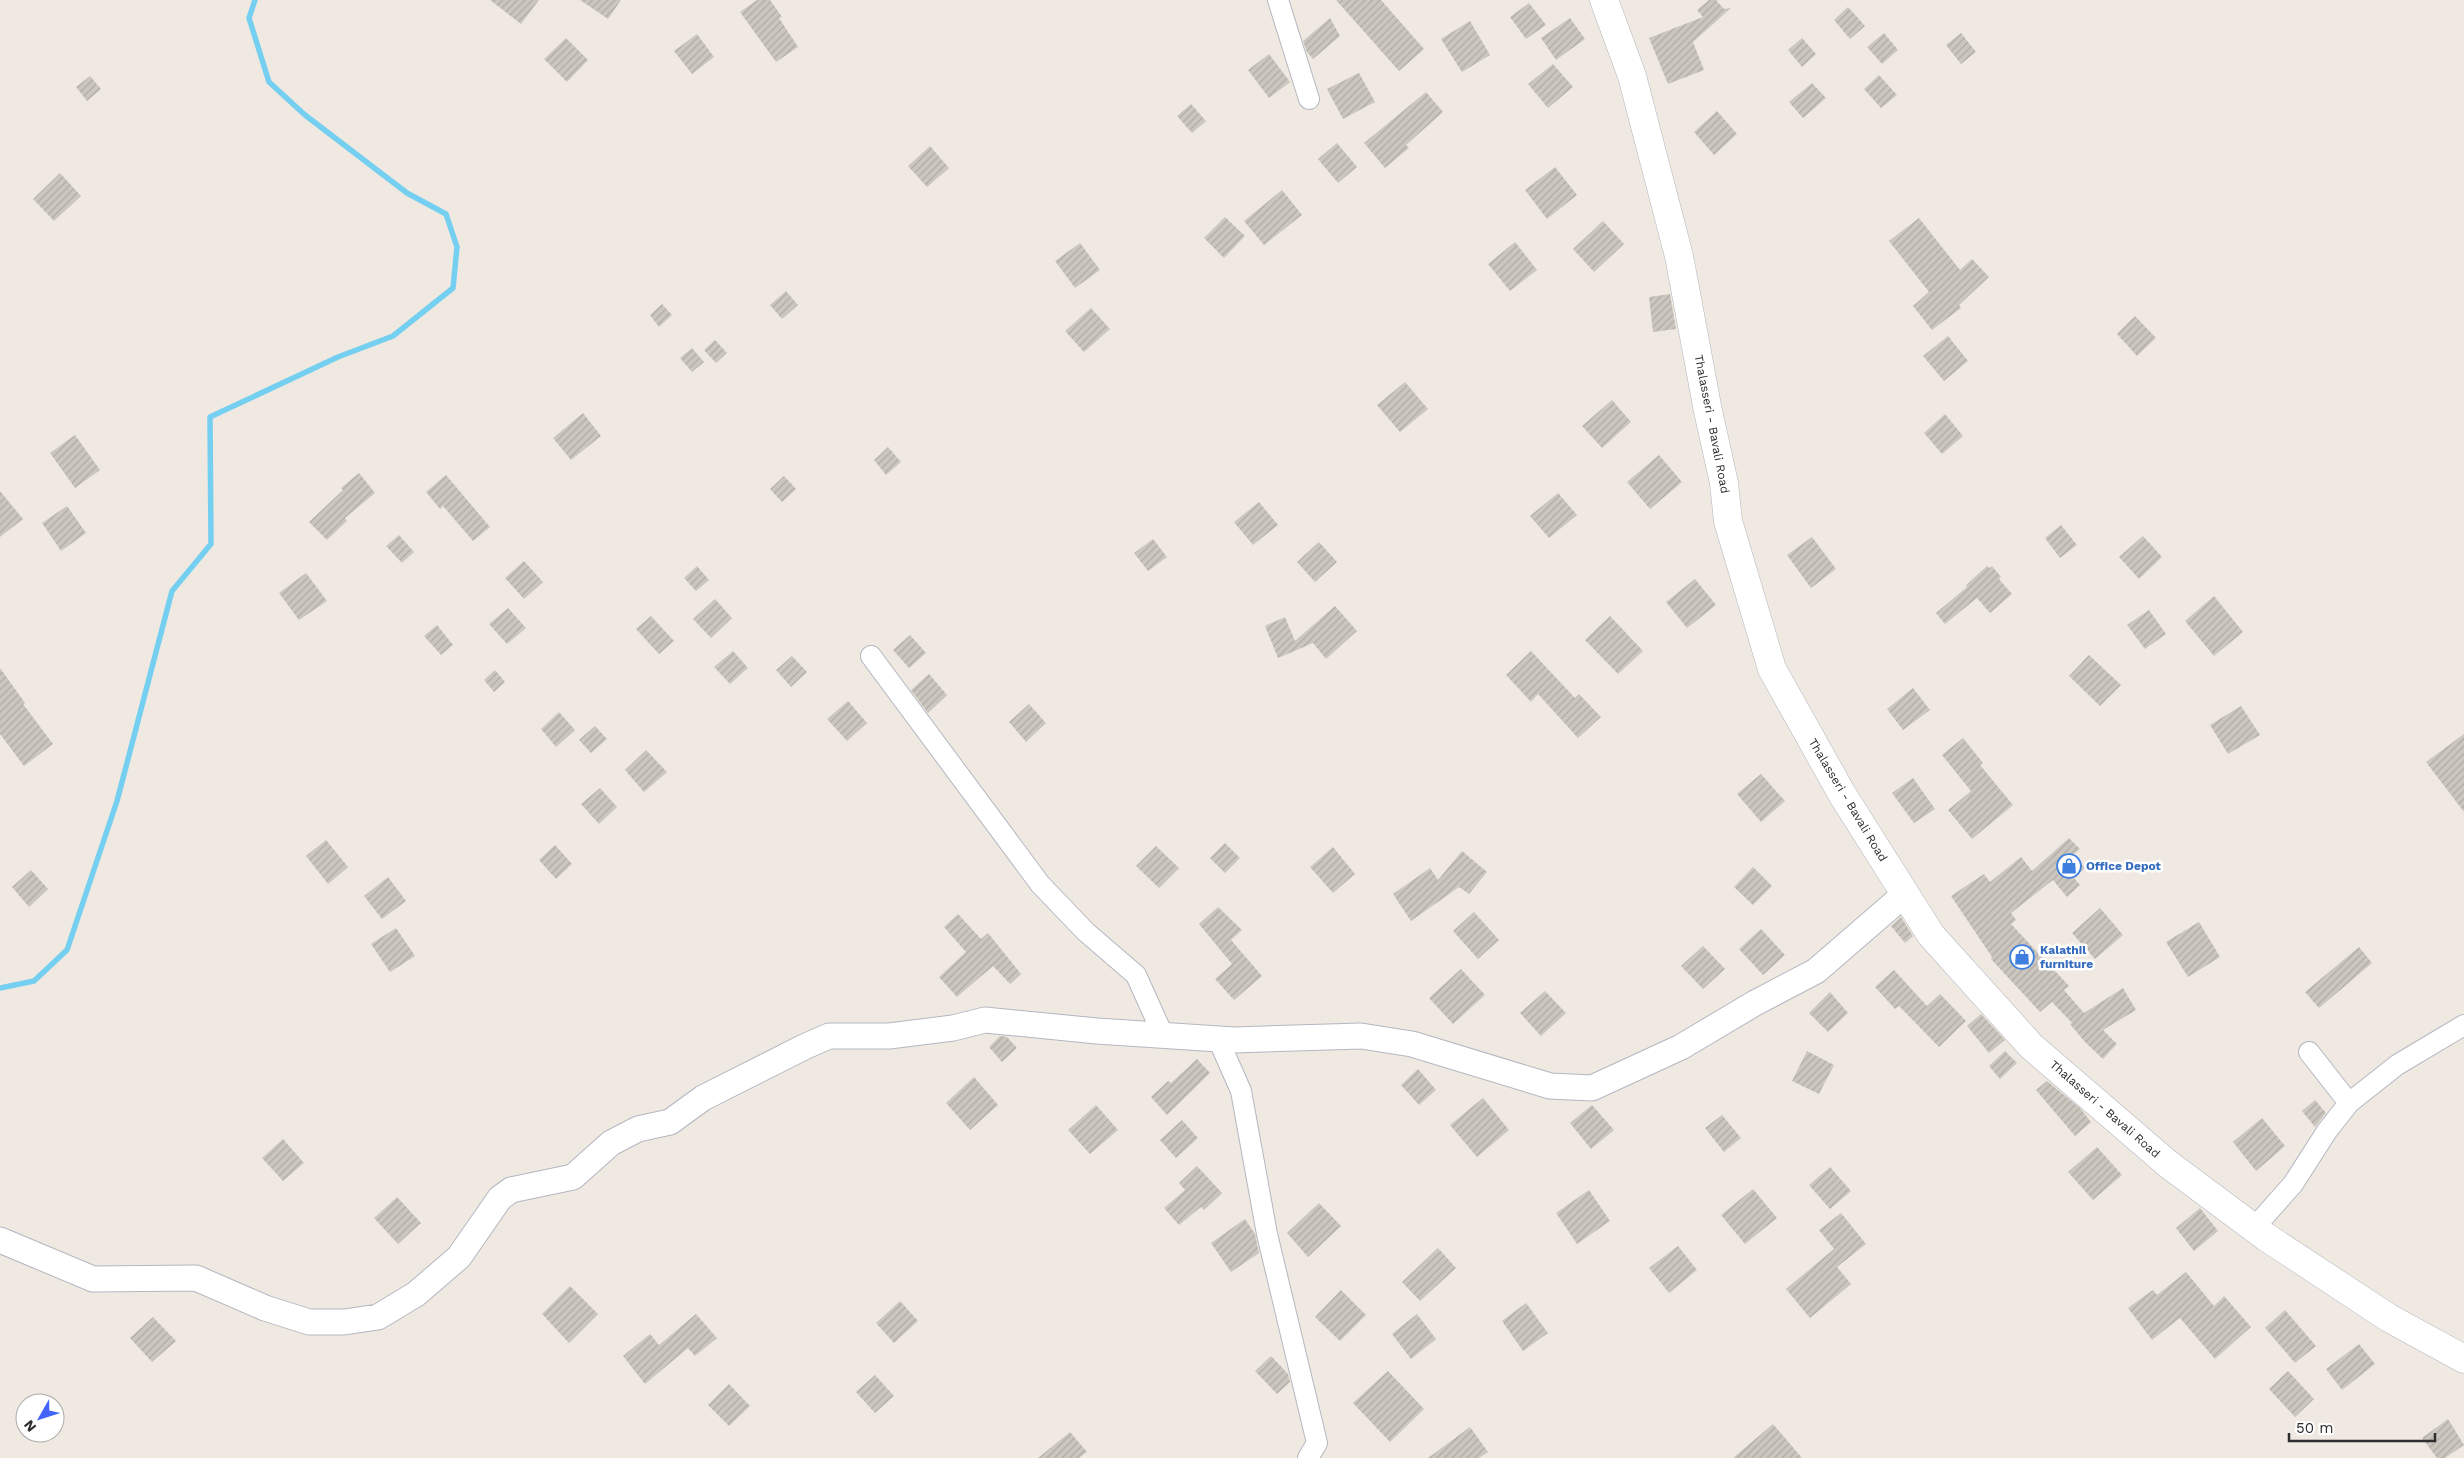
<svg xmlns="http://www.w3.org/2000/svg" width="2464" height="1458" font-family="'Work Sans',sans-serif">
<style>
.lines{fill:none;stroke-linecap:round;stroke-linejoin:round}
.stream{stroke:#75cff0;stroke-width:5.5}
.building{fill:url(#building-hatch)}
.minor-casing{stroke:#b4b7c1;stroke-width:22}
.tertiary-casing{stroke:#b4b7c1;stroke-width:27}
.secondary-casing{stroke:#b4b7c1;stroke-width:29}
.minor{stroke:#fff;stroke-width:20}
.tertiary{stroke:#fff;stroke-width:25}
.secondary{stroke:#fff;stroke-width:28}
.labels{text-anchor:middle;stroke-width:5;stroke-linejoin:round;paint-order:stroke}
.street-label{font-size:12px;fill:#2e2e2e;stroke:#fff}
.shop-label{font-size:12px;font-weight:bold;fill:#366cbe;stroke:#fff;text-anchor:start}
</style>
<defs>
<pattern id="building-hatch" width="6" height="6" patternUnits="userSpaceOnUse" patternTransform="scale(1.25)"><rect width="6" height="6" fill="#cbc7bf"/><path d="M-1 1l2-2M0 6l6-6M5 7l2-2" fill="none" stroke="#afaba4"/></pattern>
</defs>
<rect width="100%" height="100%" fill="#efe9e1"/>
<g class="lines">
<path class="stream" d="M0,988l34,-7 33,-31 50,-149 55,-210 39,-47 -1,-127 128,-60 55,-21 60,-48 4,-41 -11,-33 -39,-21 -102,-78 -36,-33 -20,-64 6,-18"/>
</g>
<path class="building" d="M490,0h49l-18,24z
M580,0h41l-13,19z
M757,0h13l12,17 -3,1 19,29 -22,15 -36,-50z
M1336,0h45l43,49 -25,22z
M1709,0h7l8,9 7,-1 -38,34 11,28 -36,14 -19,-46 54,-21 -6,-7z
M1529,3l17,22 -20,14 -16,-22z
M1848,7l17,19 -15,13 -16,-19z
M1330,18l10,18 -27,23 -6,-7 -4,-11z
M1570,18l15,21 -29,21 -15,-22z
M1470,21l20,34 -28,17 -21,-33z
M1884,33l14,17 -16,14 -15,-17z
M1961,33l15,19 -15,12 -15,-19z
M697,34l17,23 -22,17 -18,-23z
M566,38l22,22 -21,22 -23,-23z
M1802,38l14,16 -14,13 -14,-17z
M1269,54l21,28 -21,16 -21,-28z
M1553,64l20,23 -25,21 -20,-24z
M1359,73l16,29 -32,17 -16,-30z
M1879,75l18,20 -16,13 -17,-19z
M90,76l11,13 -14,12 -11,-14z
M1812,83l14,15 -23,20 -14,-16z
M1426,92l17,20 -37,33 3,3 -24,20 -21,-25z
M1191,104l15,17 -14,12 -15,-17z
M1717,111l20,23 -23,21 -20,-23z
M1337,143l20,24 -19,16 -20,-24z
M930,146l19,22 -22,19 -19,-21z
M1555,167l22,28 -30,24 -22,-29z
M60,173l21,23 -27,25 -21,-22z
M1282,190l20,25 -38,30 -20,-24z
M1225,217l20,19 -21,22 -20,-20z
M1919,218l41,52 12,-11 17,18 -30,28 2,3 -29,22 -19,-24 16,-14 -40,-51z
M1603,221l21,23 -30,28 -21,-23z
M1515,242l22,28 -27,21 -22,-27z
M1080,243l20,27 -25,18 -20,-27z
M786,291l12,14 -16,14 -12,-14z
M1670,294l6,35 -23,3 -4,-35z
M662,304l10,11 -13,12 -9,-12z
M1091,308l19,21 -26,23 -19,-21z
M2135,316l21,22 -19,18 -20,-22z
M1948,336l20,25 -24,20 -21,-25z
M715,340l12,13 -11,10 -12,-13z
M692,348l12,14 -12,10 -12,-14z
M1405,382l23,27 -28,23 -23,-27z
M1612,400l19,22 -29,26 -20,-22z
M583,413l18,23 -30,24 -18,-22z
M1945,414l18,22 -21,18 -18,-21z
M75,435l25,35 -25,18 -25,-35z
M888,447l13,15 -15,13 -12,-15z
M1659,455l23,27 -32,27 -23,-27z
M359,473l16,20 -30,25 2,3 -20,19 -18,-18 34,-32 -2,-2z
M446,475l44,52 -17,14 -30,-35 -3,3 -14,-17z
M784,476l12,13 -14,13 -12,-13z
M0,491l23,28 -23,18z
M1558,493l19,22 -28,23 -19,-22z
M1259,502l19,23 -25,20 -19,-23z
M67,506l19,27 -25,18 -19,-28z
M2061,525l16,20 -17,13 -15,-20z
M399,535l15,17 -12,11 -16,-17z
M2143,536l19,21 -23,22 -20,-22z
M1812,537l24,32 -25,19 -24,-33z
M1153,539l14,18 -19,14 -14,-18z
M1319,542l18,20 -22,20 -18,-20z
M524,561l19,21 -19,17 -19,-21z
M697,566l12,14 -13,11 -12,-13z
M1987,566l3,2 2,-2 9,11 -2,2 13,15 -22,19 -13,-15 -32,26 -9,-11 31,-26 -1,-2z
M306,573l21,28 -28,19 -20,-27z
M1695,579l21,26 -29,23 -21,-26z
M2214,596l29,36 -29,24 -29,-35z
M715,599l17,19 -21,20 -18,-19z
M1335,606l22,25 -31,28 -13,-16 -35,15 -13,-32 20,-9 10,24z
M508,608l18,20 -19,16 -18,-20z
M2149,610l17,24 -21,15 -18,-24z
M651,616l23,25 -15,13 -23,-25z
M1610,616l33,35 -25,23 -33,-34z
M437,625l16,20 -12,10 -17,-19z
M910,635l16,18 -17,15 -16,-18z
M733,651l15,17 -18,16 -16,-17z
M1531,651l44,47 4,-4 22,23 -23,21 -40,-44 -7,8 -25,-27z
M2089,655l32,30 -21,21 -31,-30z
M792,656l15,16 -16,15 -15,-17z
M0,668l25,35 -2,1 30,40 -29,22 -24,-32z
M495,670l10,12 -11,10 -10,-12z
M929,674l18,21 -19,18 -17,-23z
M1913,688l17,22 -27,20 -16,-21z
M848,701l19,22 -20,18 -20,-22z
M1029,704l17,19 -20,19 -17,-20z
M2241,706l19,29 -32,19 -18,-29z
M559,712l16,18 -19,17 -15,-18z
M595,726l12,13 -16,14 -12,-13z
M2464,734v78l-38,-50z
M1963,738l20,25 -3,2 33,40 -41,34 -24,-29 23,-19 -29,-36z
M646,750l21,22 -23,20 -19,-22z
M1761,774l24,27 -24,21 -24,-28z
M1913,778l22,31 -21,14 -22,-30z
M600,788l17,19 -18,17 -18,-20z
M2069,838l11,11 -7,6 12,13 -11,10 6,7 -13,12 -14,-17 -42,33 5,7 -5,4 58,62 -5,4 20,23 39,-25 13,22 -33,20 14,14 -14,15 -18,-17 -15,-18 2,-1 -20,-21 -12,10 -49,-53 1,-2 -41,-61 33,-22 6,8 31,-25 11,14z
M326,840l22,27 -20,17 -22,-28z
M1225,843l15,15 -15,15 -15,-15z
M555,845l17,19 -16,15 -17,-19z
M1156,846l23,22 -20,20 -23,-22z
M1333,847l22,27 -22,19 -23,-26z
M1462,851l25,21 -18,22 -10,-7 -48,34 -18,-27 37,-26 8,12z
M1753,867l19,19 -19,19 -19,-18z
M31,870l17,19 -19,18 -17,-20z
M388,877l18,24 -24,18 -18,-23z
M1218,907l24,23 -11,10 31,36 -28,24 -19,-21 17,-15 -33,-40z
M2100,908l23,27 -28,24 -23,-26z
M1474,912l25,28 -21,19 -25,-28z
M958,914l23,25 7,-6 33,41 -11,10 -17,-18 -36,31 -18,-20 27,-25 -22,-25z
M1901,917l12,19 -8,7 -14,-17z
M2199,922l21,35 -32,20 -22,-35z
M396,928l19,28 -25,16 -19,-28z
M1761,929l24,26 -22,20 -24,-26z
M1703,946l22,23 -22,20 -22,-23z
M2359,947l13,16 -53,45 -14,-16z
M1461,969l24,26 -32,29 -24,-26z
M1894,970l33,36 13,-12 26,27 -27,26 -40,-41 -4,3 -20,-22z
M1545,991l21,22 -25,23 -21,-23z
M1830,992l18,21 -20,19 -19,-19z
M1981,1014l24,26 -16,13 -22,-27z
M1000,1036l7,1 10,11 -15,14 -13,-15z
M1807,1051l27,14 -15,29 -27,-13z
M2005,1051l12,12 -17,16 -11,-13z
M1197,1059l13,14 -43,42 -16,-18 17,-16 3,2z
M1418,1069l18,21 -17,15 -18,-20z
M974,1077l24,28 -28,25 -24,-27z
M2047,1081l33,27 11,14 -16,14 -39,-46z
M1483,1098l26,32 -32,27 -27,-32z
M2315,1100l11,13 -11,14 -13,-16z
M1096,1105l22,25 -28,24 -22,-24z
M1592,1105l22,25 -23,19 -21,-26z
M1722,1115l19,23 -17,14 -19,-24z
M2262,1118l23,28 -29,25 -23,-29z
M1182,1120l16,18 -22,20 -16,-18z
M283,1139l21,24 -21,18 -21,-23z
M2097,1147l25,28 -29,25 -25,-28z
M1197,1166l25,27 -18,17 -3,-3 -22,18 -15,-17 21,-18 -6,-7z
M1830,1167l21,24 -21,18 -21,-24z
M1753,1189l24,29 -32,26 -24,-29z
M1589,1190l21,31 -33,23 -21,-31z
M397,1197l24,26 -23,21 -24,-26z
M1319,1203l22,23 -33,31 -21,-24z
M2200,1208l18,23 -24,20 -18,-23z
M1841,1213l25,31 -29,23 14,17 -41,34 -24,-29 48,-40 -15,-19z
M1245,1219l10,15 4,19 -28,19 -20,-29z
M1678,1246l19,24 -28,23 -20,-25z
M1438,1248l18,20 -36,33 -18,-19z
M2186,1272l28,34 10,-10 27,31 -36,32 -35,-41 -28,22 -24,-32 25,-18 4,5z
M570,1286l28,28 -29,29 -27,-29z
M1341,1290l25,25 -26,26 -25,-24z
M900,1301l18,20 -24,22 -18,-20z
M1526,1303l22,30 -25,18 -21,-30z
M2285,1310l31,36 -21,17 -30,-35z
M696,1314l21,24 -22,18 -7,-8 -43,36 -22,-28 27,-22 9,11z
M1417,1314l19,25 -25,20 -19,-25z
M153,1317l23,24 -24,21 -22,-24z
M2359,1344l16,20 -33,26 -16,-21z
M1271,1356l17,18 2,8 -13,12 -22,-23z
M1388,1371l36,38 -34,33 -37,-39z
M2288,1371l26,28 -19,18 -26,-28z
M875,1375l19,21 -19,17 -19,-21z
M729,1384l21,22 -21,20 -21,-21z
M2448,1419l16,26 -19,13h-8l-15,-20z
M1773,1424l29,34h-69z
M1470,1427l18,25 -9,6h-51z
M1070,1432l17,20 -8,6h-41z"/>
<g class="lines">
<g class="minor-casing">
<path id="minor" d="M1278,0l31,99
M871,656l169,228 46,48 50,43 27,60
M1218,1039l23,52 26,143 50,209 -9,15
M2309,1052l40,51
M2254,1228l39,-44 34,-53 22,-28 48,-38 67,-40"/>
</g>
<g class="tertiary-casing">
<path id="tertiary" d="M0,1240l93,39 103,-1 69,30 44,14h35l34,-5 38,-23 43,-37 41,-59 11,-8 62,-13 38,-34 27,-14 32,-7 33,-24 101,-51 25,-11h60l64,-8 32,-8 112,11 137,9 127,-4 51,8 138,42 42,2 89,-41 74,-44 61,-32 89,-77"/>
</g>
<g class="secondary-casing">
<path id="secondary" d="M1604,0l28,76 47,180 29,155 16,72 4,38 44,148 70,125 89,141 100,111 137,118 98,73 123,81 75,41"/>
</g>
<use href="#minor" class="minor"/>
<use href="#tertiary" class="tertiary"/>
<use href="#secondary" class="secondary"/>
</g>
<defs>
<g id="shop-ring" transform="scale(1.25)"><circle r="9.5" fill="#fff" stroke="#3f7fe0" stroke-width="1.5"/><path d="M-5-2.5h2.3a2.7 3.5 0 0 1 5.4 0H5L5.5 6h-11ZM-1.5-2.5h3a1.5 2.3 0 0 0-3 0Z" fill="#3f7fe0"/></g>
</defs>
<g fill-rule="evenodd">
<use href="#shop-ring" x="2069" y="866"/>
<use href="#shop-ring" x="2022" y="957"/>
</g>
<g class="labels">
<g class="street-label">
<text transform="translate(1712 424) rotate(79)" y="4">Thalasseri - Bavali Road</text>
<text transform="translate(1848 800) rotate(59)" y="4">Thalasseri - Bavali Road</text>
<text transform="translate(2105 1109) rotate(41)" y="4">Thalasseri - Bavali Road</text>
</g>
<g class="shop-label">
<text x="2086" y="870">Office Depot</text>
<text x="2040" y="954">Kalathil<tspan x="2040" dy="14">furniture</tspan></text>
</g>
</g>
<g transform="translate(40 1418) rotate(231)"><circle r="24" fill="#ffffff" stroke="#ababab"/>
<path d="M0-4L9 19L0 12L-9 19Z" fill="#4264fb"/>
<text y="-8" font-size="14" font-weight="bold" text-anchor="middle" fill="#2e2e2e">N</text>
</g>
<path d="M2289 1433v8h146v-8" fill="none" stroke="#2e2e2e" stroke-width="2.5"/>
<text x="2296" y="1433" font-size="15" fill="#2e2e2e" stroke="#ffffff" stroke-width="4" paint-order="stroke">50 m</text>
</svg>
